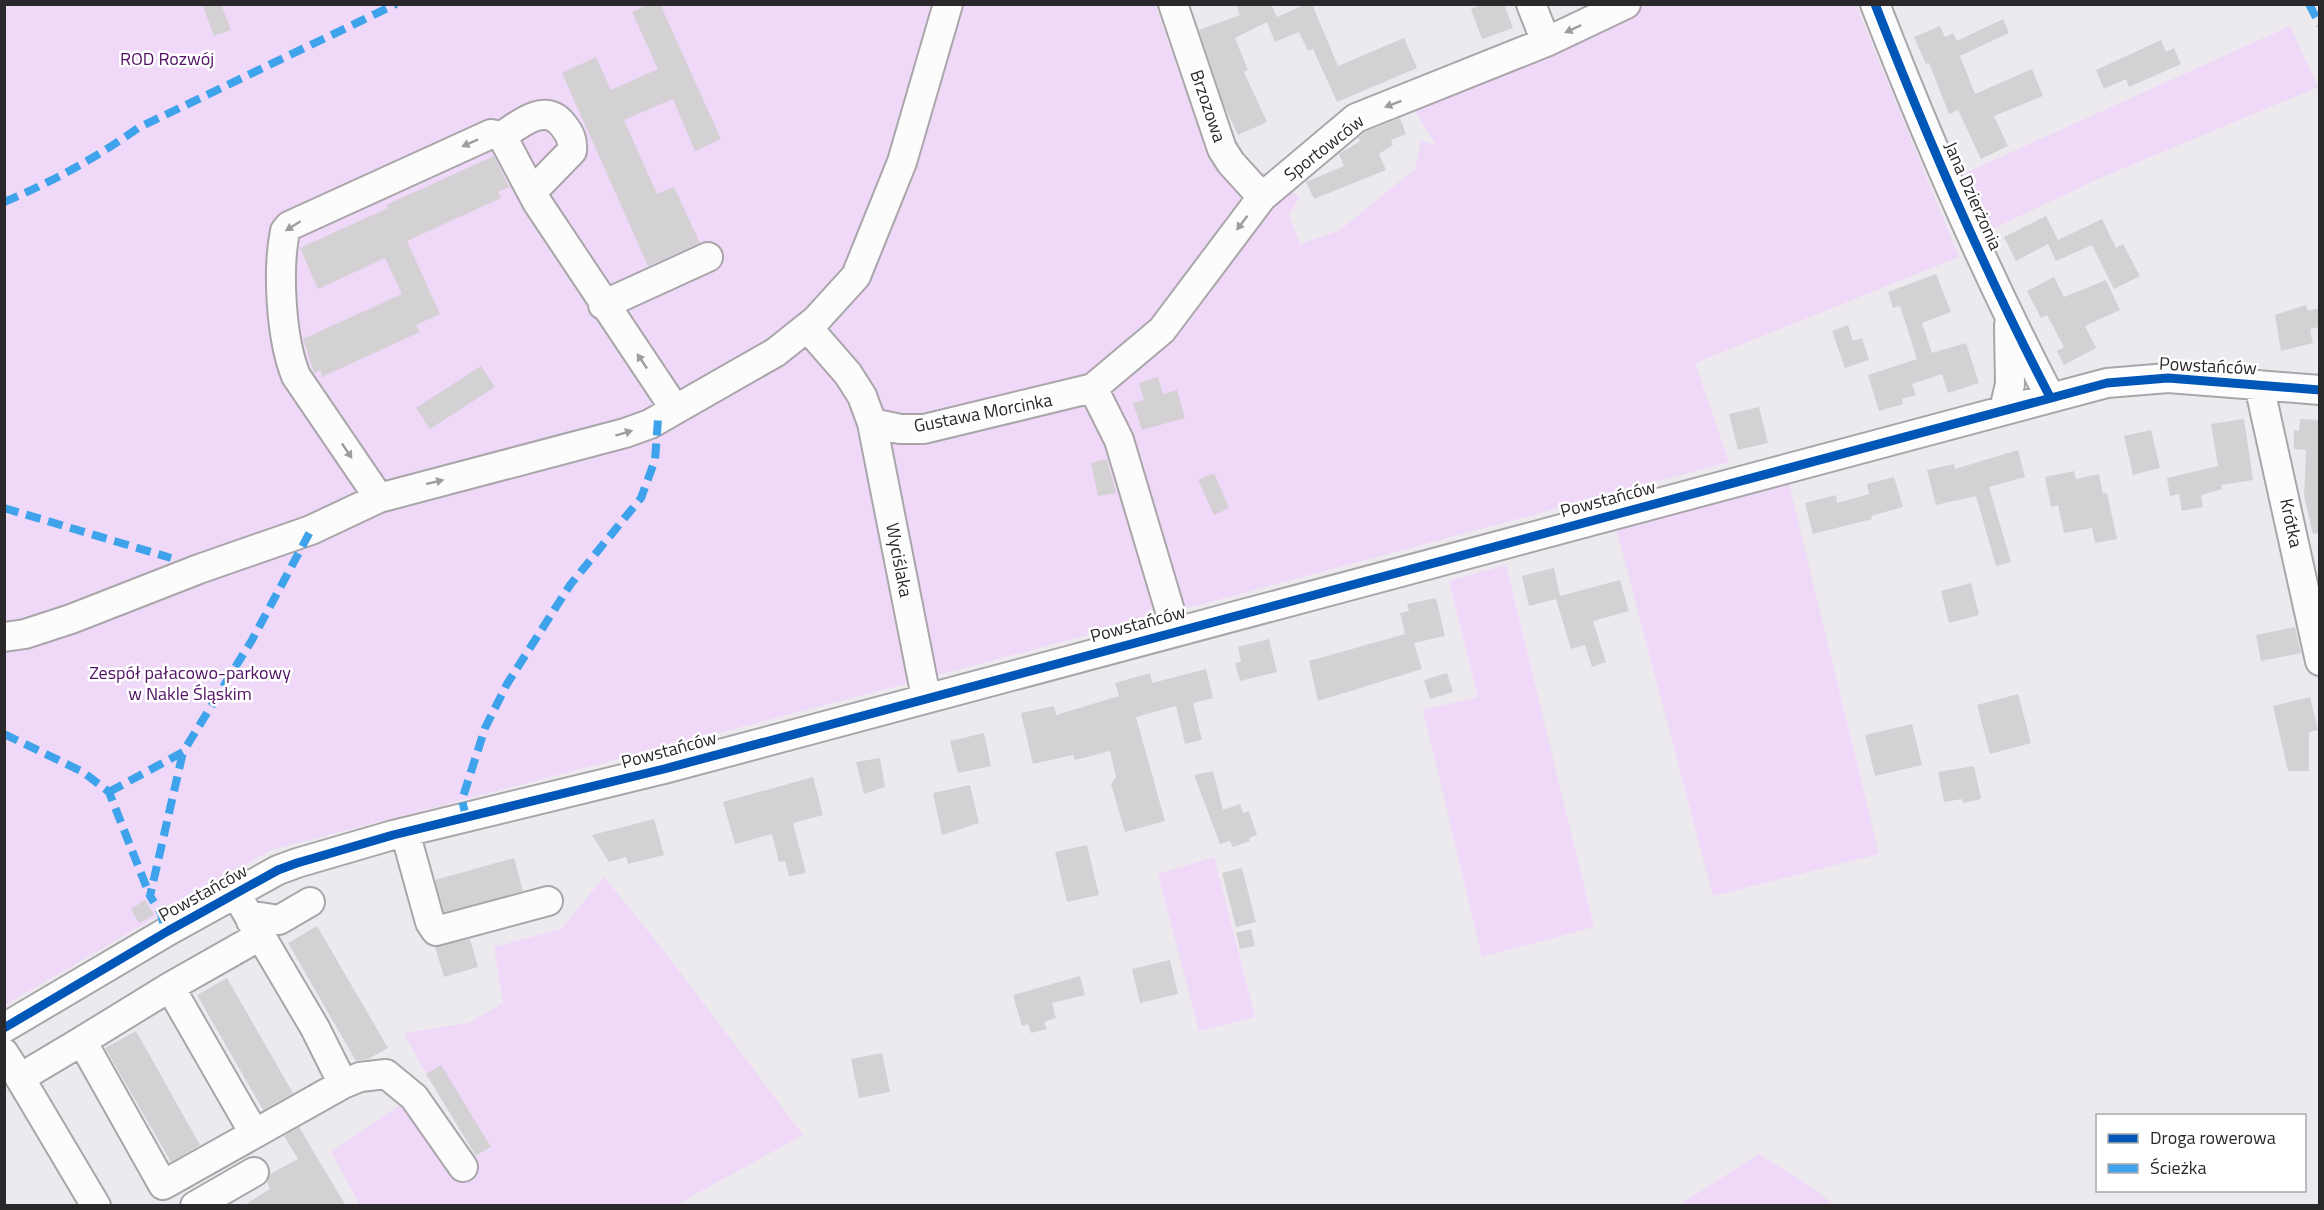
<svg xmlns="http://www.w3.org/2000/svg" width="2324" height="1210" font-family="'Titillium Web',sans-serif">
<style>
.green{fill:#efd8f8}
.building{fill:#d4d1d5}
.lines{fill:none;stroke-linecap:round;stroke-linejoin:round}
.minor-casing{stroke:#a9a6aa;stroke-width:32}
.minor{stroke:#fcfcfd;stroke-width:28}
.quiet{stroke:#3ea3eb;stroke-width:8;stroke-dasharray:15 8;stroke-linecap:butt}
.cycleway-casing{stroke:#fff;stroke-width:13}
.cycleway{stroke:#0057b8;stroke-width:9}
.oneway{fill:#9e9d9e}
.labels{text-anchor:middle;stroke-width:5;stroke-linejoin:round;paint-order:stroke}
.park-label{font-size:18px;fill:#521265;stroke:#fff}
.street-label{font-size:18px;fill:#2a282b;stroke:#fff}
</style>
<rect width="100%" height="100%" fill="#edeaef"/>
<path class="green" d="M4,5h1151l54,150 25,24 38,-8 27,27 -10,17 11,29 40,-14 75,-61 6,-28 15,4 -21,-34 233,-106h208l103,252 -264,106 34,99 -820,221 -638,167 -266,155z
M2290,26l28,61 -220,92 -110,52 -25,-57z
M1788,480l91,374 -166,42 -97,-368z
M1506,565l88,362 -112,30 -59,-247 55,-13 -29,-116z
M1214,857l41,160 -56,14 -41,-157z
M604,877l57,70 142,188 -129,71 -314,-1 -29,-53 70,-48 53,69 37,-26 -65,-73 -22,-41 65,-10 34,-20 -9,-56 67,-18z
M1759,1154l54,34 21,17h-155z"/>
<path class="building" d="M202,4h19l10,26 -17,6z
M649,4h11l61,135 -26,12 -22,-52 -49,21 33,74 17,-7 26,56 -52,23 -86,-193 34,-16 15,33 47,-21 -26,-57z
M1236,4h35l6,13 -4,2 33,-15h6l26,62 66,-28 13,30 -80,34 -24,-53 -5,2 -9,-19 -24,10 -8,-20 -32,16 13,32 -4,2 23,50 -29,13 -13,-27 -26,-78 41,-15z
M1483,4h21l9,24 -31,11 -11,-30z
M2003,19l6,14 -49,23 15,38 57,-25 11,27 -49,20 14,30 -27,13 -23,-49 -9,4 -20,-51 -3,1 -12,-27 26,-11 5,11 8,-4 4,8z
M2161,40l5,12 8,-4 7,16 -52,23 -3,-8 -22,10 -8,-19z
M1400,118l6,16 -15,6 2,5 -14,9 7,16 -72,29 -8,-17 38,-16 -5,-12 21,-13 -2,-3 7,-6z
M494,156l15,31 -11,5 3,6 -94,43 33,73 -24,11 4,7 -98,45 -2,-7 -6,3 -11,-34 99,-45 -17,-36 -67,31 -18,-41 88,-40 -2,-3z
M2046,216l12,24 44,-21 14,29 7,-4 17,32 -26,13 -22,-44 -36,16 -8,-17 -32,17 -12,-24z
M1936,274l15,38 -29,11 10,30 34,-10 13,40 -31,10 -6,-19 -30,10 4,11 -14,4 1,5 -24,7 -11,-36 49,-16 -17,-53 -7,2 -5,-16z
M2054,277l10,20 42,-17 14,30 -35,16 11,22 -32,17 -7,-14 7,-4 -17,-32 -6,3 -14,-27z
M2306,305l2,6 11,-3v19l-9,2 3,14 -32,8 -6,-36z
M1848,325l5,16 9,-3 7,22 -24,8 -13,-37z
M481,366l14,21 -65,42 -14,-21z
M1158,377l5,17 14,-4 8,28 -43,12 -9,-27 11,-3 -5,-17z
M1759,407l9,36 -30,7 -9,-36z
M2244,419l9,61 -32,5 1,4 -21,6 2,12 -21,4 -3,-17 -9,2 -3,-18 51,-12 -7,-42z
M2300,419l19,1v113l-6,1 -9,-38 2,-46 -12,-1v-19l5,1z
M2151,430l9,38 -27,7 -9,-39z
M2018,450l7,27 -36,10 22,75 -15,4 -20,-70 -40,9 -9,-35 27,-6 1,5z
M1107,459l9,34 -18,3 -7,-33z
M2074,471l2,8 23,-5 4,20 4,-1 10,46 -22,4 -3,-15 -28,5 -6,-28 -7,2 -6,-30z
M1214,473l15,35 -15,7 -16,-35z
M1894,477l9,30 -32,9 1,3 -59,15 -8,-31 31,-8 1,8 32,-9 -2,-10z
M1554,568l6,28 60,-16 9,31 -36,10 13,41 -14,5 -7,-22 -14,4 -15,-50 -27,7 -7,-30z
M1971,583l8,32 -30,8 -8,-32z
M1436,598l9,38 -31,7 8,26 -104,32 -9,-40 96,-27 -5,-21 9,-2 -2,-7z
M2295,627l6,26 -40,8 -5,-26z
M1269,639l8,33 -37,9 -5,-18 6,-1 -3,-15z
M1206,669l7,29 -20,5 9,37 -17,4 -9,-38 -40,11 29,104 -40,11 -14,-48 5,-7 -6,-26 -35,9 -2,-5 -40,9 -12,-51 33,-7 2,9 63,-19 -4,-13 35,-10 2,10z
M1447,673l6,19 -23,7 -6,-19z
M2018,694l13,49 -41,11 -13,-49z
M2310,697l8,33 -9,2v39h-21l-15,-65z
M1912,724l10,41 -47,11 -10,-41z
M984,733l7,33 -33,7 -8,-32z
M880,758l5,29 -21,7 -8,-32z
M1974,766l7,33 -18,4 -1,-4 -18,3 -6,-30z
M1213,771l10,39 17,-6 3,9 6,-2 8,24 -8,3 1,3 -17,6 -3,-6 -10,3 -26,-69z
M813,777l10,38 -30,8 13,50 -17,3 -4,-15 -6,1 -7,-28 -37,10 -12,-42z
M970,785l9,38 -37,12 -9,-42z
M654,819l10,36 -36,9 -2,-7 -17,5 -17,-27z
M1087,845l12,50 -32,7 -12,-50z
M514,858l9,33 -79,21 -9,-32z
M1242,868l14,54 -20,5 -14,-54z
M145,900l9,15 -15,8 -8,-14z
M317,926l71,122 -20,11 -12,2 -68,-118z
M1251,929l4,17 -15,3 -4,-16z
M470,939l8,28 -34,10 -9,-30z
M1170,960l8,34 -38,9 -8,-34z
M1080,976l5,19 -33,8 4,15 -12,4 3,7 -16,4 -3,-9 -6,2 -9,-31z
M227,978l66,115 -30,17 -66,-115z
M136,1031l64,114 -29,17 -66,-114z
M882,1053l8,39 -31,6 -8,-39z
M441,1065l50,82 -15,9 -50,-82z
M299,1127l47,79h-103l27,-17 -3,-7 3,-8 28,-15 -14,-23z"/>
<g class="lines">
<g class="minor-casing">
<path id="minor" d="M1173,4l49,145 9,14 31,34
M1531,4l15,38
M1875,4c52,134 109,266 175,393
M502,136c18,-12 43,-34 61,-11 7,9 10,15 9,26l-40,41
M603,305l105,-48
M808,328l40,46 14,22 10,27 28,6h24l169,-41 26,52 57,191
M2259,385l61,276
M1093,388l69,-58 100,-133 94,-79 190,-76 80,-38
M2004,410l6,-26 -1,-59
M872,423l54,274
M379,498l-83,-122c-15,-37 -19,-105 -11,-145l4,-5 202,-92 11,2 35,66 138,207
M4,637l21,-3 46,-15 128,-50 112,-39 68,-32 246,-65 25,-9 126,-72 40,-32 40,-44 46,-114 46,-158
M405,832l25,90 6,9 112,-30
M236,894l79,134 28,56
M251,921l9,-4 19,3 31,-18
M170,987l-88,54 81,144 180,-101 17,-7 26,-3 28,23 49,70
M4,1028l164,-97 110,-61 19,-7 96,-28 271,-66 1443,-386 61,-5 152,12
M82,1041l-62,37 76,128
M4,1053l16,25
M254,1133l-84,-146 90,-51
M195,1206l59,-34"/>
</g>
<use href="#minor" class="minor"/>
<path class="quiet" d="M2309,4l11,21
M4,202c48,-20 92,-44 134,-74l258,-124
M4,508l167,50
M4,734l79,38 26,20 41,104
M109,792l74,-40 69,-112 59,-110
M466,817l-4,-17 23,-72 22,-44 63,-99 71,-87 14,-38 3,-41
M163,923l-2,-10 -11,-17 33,-144"/>
<g class="cycleway-casing">
<path id="cycleway" d="M1875,4c52,134 109,266 175,393
M4,1028l164,-97 110,-61 19,-7 96,-28 271,-66 1443,-386 61,-5 152,12"/>
</g>
<use href="#cycleway" class="cycleway"/>
</g>
<defs><path id="oneway-solid" d="M-6-.8H1V-3.2L6.5 0L1 3.2V.8H-6Z" transform="scale(1.5)"/></defs>
<g class="oneway">
<use href="#oneway-solid" transform="translate(1573 29) rotate(155)"/>
<use href="#oneway-solid" transform="translate(1393 104) rotate(159)"/>
<use href="#oneway-solid" transform="translate(470 143) rotate(156)"/>
<use href="#oneway-solid" transform="translate(1242 223) rotate(127)"/>
<use href="#oneway-solid" transform="translate(293 226) rotate(148)"/>
<use href="#oneway-solid" transform="translate(642 361) rotate(-124)"/>
<use href="#oneway-solid" transform="translate(624 433) rotate(-17)"/>
<use href="#oneway-solid" transform="translate(347 451) rotate(56)"/>
<use href="#oneway-solid" transform="translate(435 482) rotate(-13)"/>
</g>
<g class="labels">
<g class="park-label">
<text x="167" y="65">ROD Rozwój</text>
<text x="190" y="679">Zespół pałacowo-parkowy<tspan x="190" dy="21">w Nakle Śląskim</tspan></text>
</g>
<g class="street-label">
<text transform="translate(1208 106) rotate(71)" y="6">Brzozowa</text>
<text transform="translate(1324 148) rotate(-38)" y="6">Sportowców</text>
<text transform="translate(1973 196) rotate(66)" y="6">Jana Dzierżonia</text>
<text transform="translate(2208 366) rotate(3)" y="6">Powstańców</text>
<text transform="translate(983 413) rotate(-11)" y="6">Gustawa Morcinka</text>
<text transform="translate(1608 499) rotate(-15)" y="6">Powstańców</text>
<text transform="translate(2291 523) rotate(78)" y="6">Krótka</text>
<text transform="translate(899 560) rotate(79)" y="6">Wyciślaka</text>
<text transform="translate(1138 624) rotate(-15)" y="6">Powstańców</text>
<text transform="translate(669 750) rotate(-15)" y="6">Powstańców</text>
<text transform="translate(203 893) rotate(-29)" y="6">Powstańców</text>
</g>
</g>
<rect width="2324" height="1210" fill="none" stroke="#2a282b" stroke-width="12"/>
<rect x="2096" y="1114" width="210" height="78" fill="#ffffff" stroke="#aaa9aa" stroke-width="1.5"/>
<rect x="2108" y="1134" width="30" height="9" fill="#0057b8" stroke="#aaa9aa" stroke-width="1.5"/>
<text x="2150" y="1144" font-size="18" fill="#2a282b">Droga rowerowa</text>
<rect x="2108" y="1164" width="30" height="9" fill="#3ea3eb" stroke="#aaa9aa" stroke-width="1.5"/>
<text x="2150" y="1174" font-size="18" fill="#2a282b">Ścieżka</text>
</svg>
